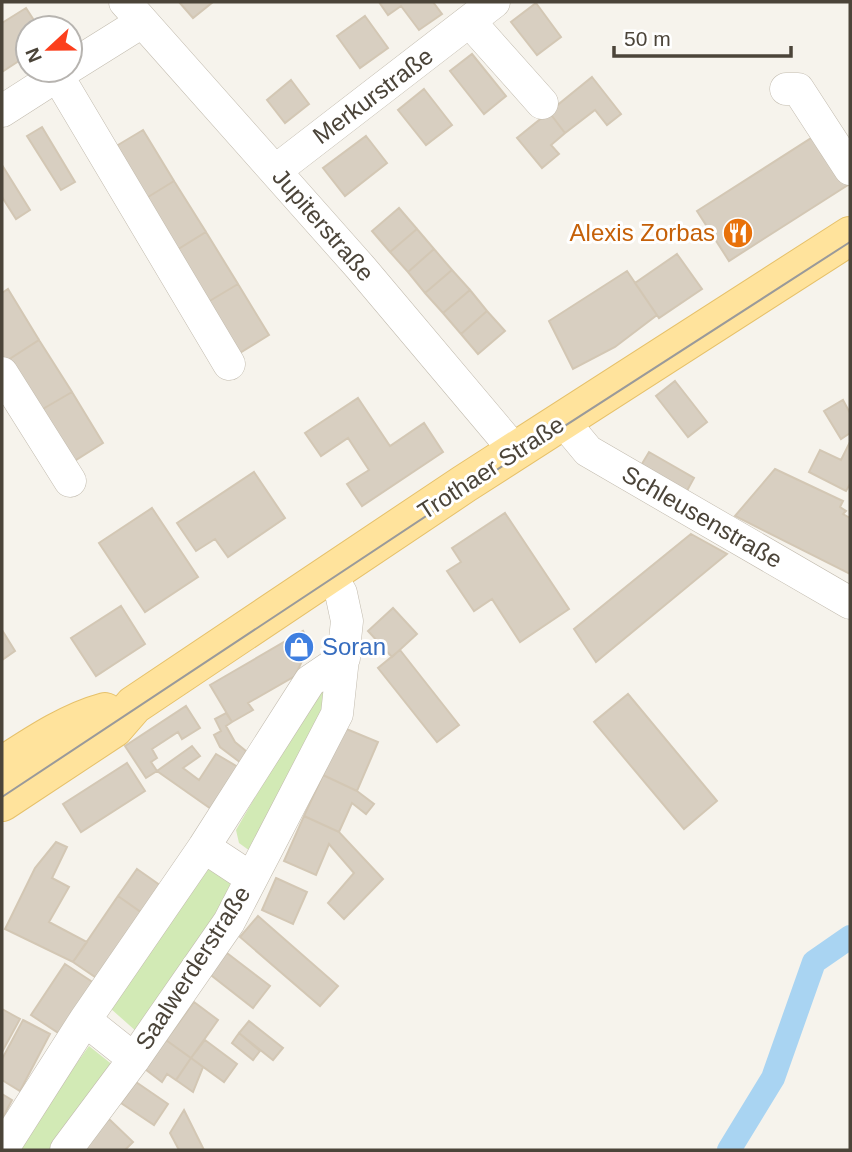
<svg xmlns="http://www.w3.org/2000/svg" width="852" height="1152" font-family="Helvetica,sans-serif">
<style>
.green{fill:#d2eab5}
.lines{fill:none;stroke-linecap:round;stroke-linejoin:round}
.canal{stroke:#a9d4f2;stroke-width:24}
.building{fill:#d8cfc1;stroke:#d3c7b4;stroke-width:2}
.minor-casing{stroke:#c2bbae;stroke-width:33}
.major-casing{stroke:#e6c16a;stroke-width:40}
.minor{stroke:#fff;stroke-width:32}
.major{stroke:#ffe39c;stroke-width:38}
.tram{stroke:#9a9a9a;stroke-width:2}
.labels{text-anchor:middle;stroke-width:6;stroke-linejoin:round;paint-order:stroke}
.street-label{font-size:24px;fill:#4b4439;stroke:#fff}
.food-label{font-size:24px;fill:#c56008;stroke:#fff;text-anchor:end}
.shop-label{font-size:24px;fill:#366cbe;stroke:#fff;text-anchor:start}
</style>
<rect width="100%" height="100%" fill="#f6f3ec"/>
<path class="green" d="M331,678l-1,27 -80,146 -11,-8 -3,-13 79,-136z
M210,865l29,15 -102,152 -27,-24z
M89,1046l25,20 -64,84h-35z"/>
<g class="lines">
<path class="canal" d="M729,1150l44,-72 41,-116 36,-25"/>
</g>
<path class="building" d="M179,2h34l-20,16z
M379,2h54l9,12 -23,16 -18,-24 -13,9z
M536,3l25,34 -24,18 -26,-33z
M26,8l13,20h-11v27l-26,17v-49z
M365,16l23,32 -28,20 -23,-32z
M472,54l34,42 -22,18 -34,-43z
M592,77l29,37 -14,11 -12,-15 -30,23 -16,-21z
M291,80l18,24 -24,19 -18,-23z
M424,89l28,36 -26,20 -28,-35z
M549,112l16,21 -14,12 8,9 -17,14 -25,-30z
M42,127l33,55 -14,8 -34,-54z
M143,130l31,51 -34,21 -32,-51z
M816,135l32,50 -119,76 -32,-50z
M366,136l21,27 -42,33 -22,-28z
M2,165l28,45 -14,9 -14,-22z
M174,181l32,51 -34,21 -32,-51z
M399,208l18,21 -27,23 -18,-21z
M417,229l17,20 -26,23 -18,-20z
M206,232l32,52 -35,21 -31,-52z
M434,249l18,21 -27,23 -17,-21z
M677,254l25,35 -43,29 -24,-35z
M452,270l18,20 -27,23 -18,-20z
M627,271l30,44 -42,32 -42,22 -24,-48z
M238,284l31,51 -34,21 -32,-51z
M8,289l31,51 -34,22 -3,-4v-65z
M470,290l17,21 -26,23 -18,-21z
M487,311l18,20 -27,23 -17,-20z
M39,340l33,52 -36,21 -31,-51z
M675,381l32,41 -19,15 -32,-41z
M72,392l31,51 -35,22 -32,-52z
M358,398l32,48 34,-23 19,29 -81,54 -15,-22 22,-14 -21,-32 -27,18 -16,-23z
M843,400l7,13v20l-9,6 -17,-28z
M850,442v42l-4,7 -37,-19 11,-22 21,10z
M649,452l45,26 -12,22 -46,-26z
M775,469l68,32 -3,6 6,4 -3,3 7,4v56l-115,-58z
M254,472l31,46 -57,39 -13,-18 -19,12 -19,-28z
M152,508l46,69 -53,35 -46,-69z
M505,513l64,96 -49,33 -28,-43 -18,12 -27,-40 14,-9 -9,-14z
M691,534l36,20 -131,108 -22,-33z
M121,606l24,38 -49,32 -25,-38z
M393,608l24,26 -25,23 -24,-26z
M2,630l13,21 -13,9z
M303,631l7,13 -15,32 -47,27 5,7 -21,12 -22,-37z
M400,650l59,75 -22,17 -59,-74z
M628,694l89,107 -33,28 -90,-107z
M186,706l14,22 -18,11 -4,-7 -26,17 5,9 -6,4 6,9 -11,7 -21,-32z
M226,713l6,9 -6,4 9,16 11,9 -5,12 -21,-16 -6,-12 7,-4 -6,-12z
M344,728l34,14 -21,49 -34,-16z
M192,746l8,10 -17,12 16,12 17,-26 22,13 -24,44 -57,-40z
M127,763l18,28 -64,41 -18,-28z
M323,775l34,16 17,13 -8,10 -14,-11 -13,29 -35,-16z
M304,816l35,16 44,47 -39,40 -16,-16 26,-30 -25,-29 -13,31 -32,-14z
M56,842l11,5 -15,31 17,9 -20,35 38,20 -14,20 -68,-33 30,-61z
M137,869l27,19 -19,27 -27,-19z
M276,878l31,14 -14,32 -31,-14z
M118,896l27,19 -44,66 -28,-19z
M258,916l80,70 -18,20 -80,-69z
M223,950l47,36 -17,22 -46,-36z
M65,964l29,19 -34,51 -29,-19z
M194,1002l24,18 -27,38 -25,-18z
M2,1009l18,10 -18,33z
M23,1020l27,14 -30,57 -18,-11v-21z
M249,1021l34,27 -10,12 -34,-27z
M239,1033l21,18 -7,9 -21,-17z
M166,1040l25,18 -15,22 -9,-6 -5,8 -17,-13z
M205,1040l32,24 -13,18 -33,-24z
M191,1058l12,9 -10,25 -17,-12z
M136,1082l32,22 -14,21 -33,-22z
M2,1094l10,6 -10,19z
M184,1110l20,40h-25l-9,-17z
M109,1119l24,23 -8,8h-40l-3,-2z"/>
<g class="lines">
<g class="minor-casing">
<path id="minor" d="M125,2l236,266 155,184
M470,22l72,81
M70,67l72,-45
M57,75l172,289
M786,89h12l52,80
M2,111l64,-41
M275,171l219,-169
M2,373l68,108
M563,421l25,30 262,152
M204,847l47,31
M85,1020l49,39
M2,1150l83,-130 119,-173 106,-166 34,-23
M66,1150l68,-91 95,-137 108,-208 10,-93 -6,-28 -11,-19"/>
</g>
<g class="major-casing">
<path id="major" d="M2,766c31,-20 66,-44 103,-54
M2,802l112,-74 20,-23 330,-221 386,-248"/>
</g>
<use href="#minor" class="minor"/>
<use href="#major" class="major"/>
<path class="tram" d="M2,797l465,-308 383,-247"/>
</g>
<defs>
<g id="restaurant-disc" transform="scale(1.575)"><circle r="9.5" fill="#e8710a" stroke="#fff"/><path d="M-5-6h1v4h1v-4h1v4h1v-4h1v5L-1.5 .5V6h-2V.5L-5-1ZM5-6V6H3V1.5H1.5Q1.5-4 5-6Z" fill="#fff"/></g>
<g id="shop-disc" transform="scale(1.575)"><circle r="9.5" fill="#3f7fe0" stroke="#fff"/><path d="M-5-2.5h2.3a2.7 3.5 0 0 1 5.4 0H5L5.5 6h-11ZM-1.5-2.5h3a1.5 2.3 0 0 0-3 0Z" fill="#fff"/></g>
</defs>
<g fill-rule="evenodd">
<use href="#restaurant-disc" x="738" y="233"/>
<use href="#shop-disc" x="299" y="647"/>
</g>
<g class="labels">
<g class="street-label">
<text transform="translate(373 96) rotate(-37)" y="8">Merkurstraße</text>
<text transform="translate(323 225) rotate(49)" y="8">Jupiterstraße</text>
<text transform="translate(491 468) rotate(-33)" y="8">Trothaer Straße</text>
<text transform="translate(702 517) rotate(30)" y="8">Schleusenstraße</text>
<text transform="translate(193 968) rotate(-57)" y="8">Saalwerderstraße</text>
</g>
<g class="food-label">
<text x="715" y="241">Alexis Zorbas</text>
</g>
<g class="shop-label">
<text x="322" y="655">Soran</text>
</g>
</g>
<rect width="852" height="1152" fill="none" stroke="#4b4439" stroke-width="7"/>
<g transform="translate(49 49) rotate(248)"><circle r="33" fill="#ffffff" stroke="#b7b4b0" stroke-width="2"/>
<path d="M0-5L12 26L0 18L-12 26Z" fill="#fc3f1d"/>
<text y="-10" font-size="19" font-weight="bold" text-anchor="middle" fill="#4b4439">N</text>
</g>
<path d="M614 46v10h177v-10" fill="none" stroke="#4b4439" stroke-width="3.5"/>
<text x="624" y="46" font-size="21" fill="#4b4439" stroke="#ffffff" stroke-width="5" paint-order="stroke">50 m</text>
</svg>
